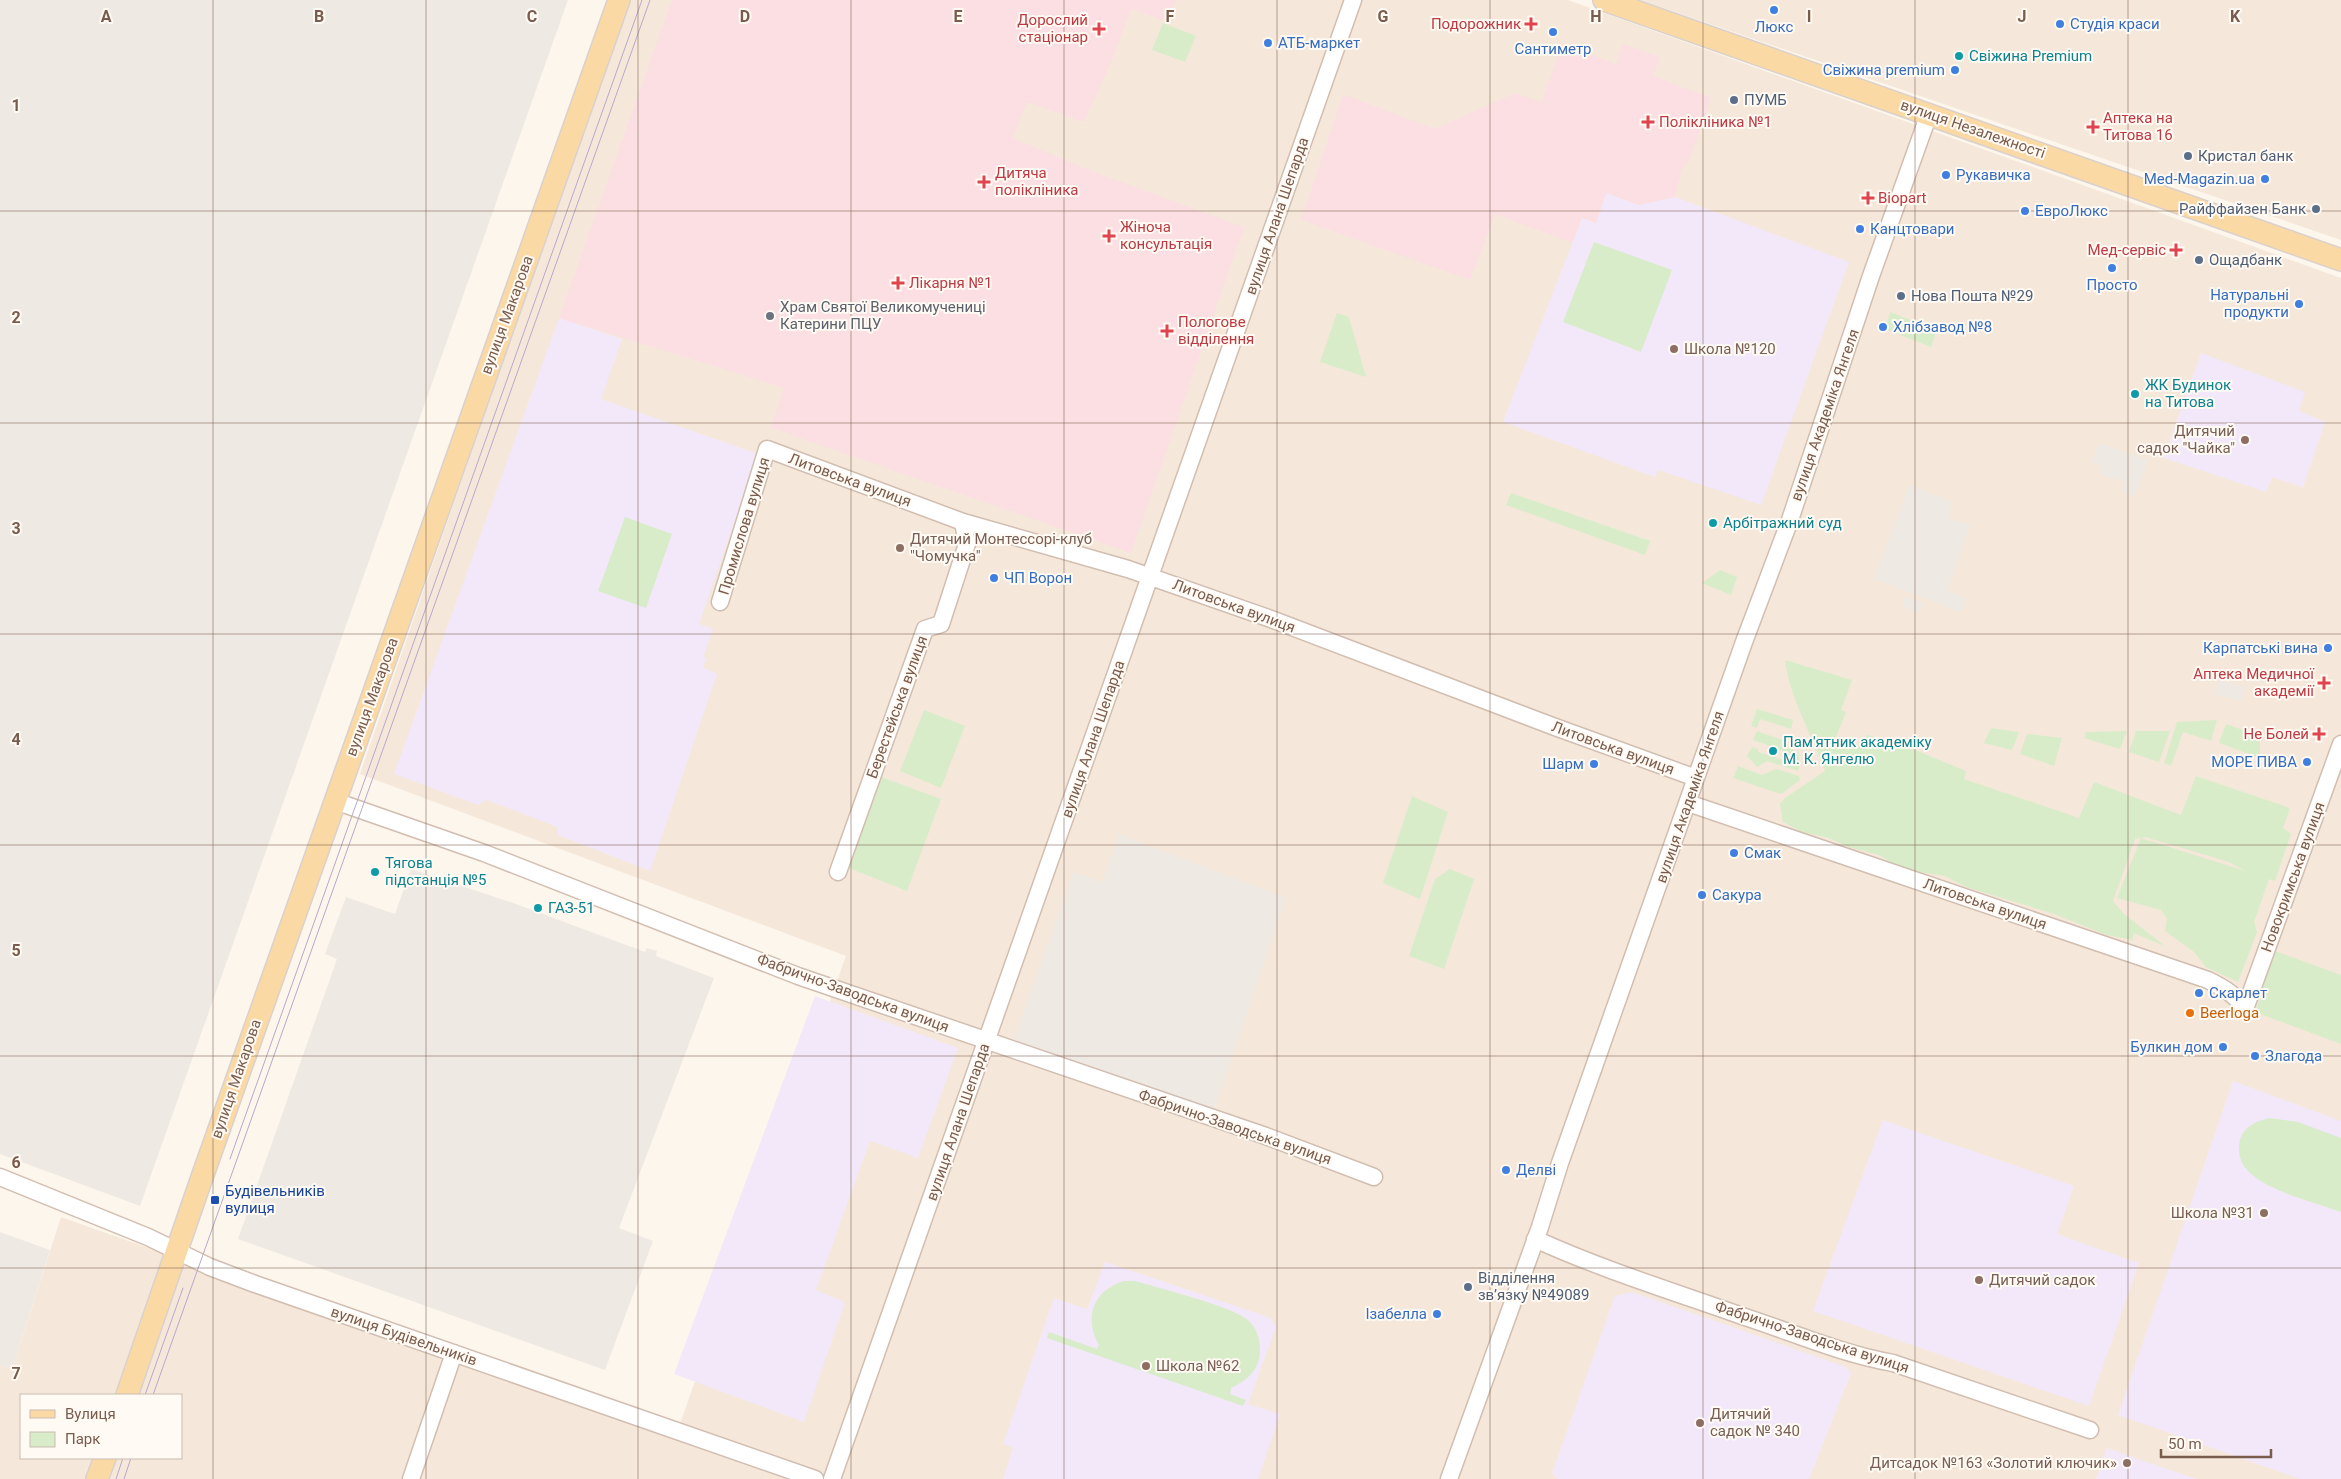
<svg xmlns="http://www.w3.org/2000/svg" width="2341" height="1479" font-family="Roboto,sans-serif">
<style>
.residential{fill:#f5e8da;fill-rule:evenodd}
.industrial{fill:#efe9e4}
.education{fill:#f3e8fa}
.medical{fill:#fbdfe3}
.green{fill:#d8ecc9}
.lines{fill:none;stroke-linecap:round;stroke-linejoin:round}
.minor-casing{stroke:#d1beb0;stroke-width:19}
.major-casing{stroke:#dad1cd;stroke-width:24}
.minor{stroke:#fff;stroke-width:16}
.major{stroke:#fbd9a5;stroke-width:21}
.tram{stroke:#b9a8c9;stroke-width:1}
.grid{fill:none;stroke:#7a5c4d;stroke-width:1;stroke-opacity:0.55}
.shop-dot{fill:#3f7fe0;stroke:#fffaf3;stroke-width:2}
.health-dot{fill:#e0444e;stroke:#fffaf3;stroke-width:2}
.culture-dot{fill:#0f9aa8;stroke:#fffaf3;stroke-width:2}
.service-dot{fill:#5c6f8a;stroke:#fffaf3;stroke-width:2}
.worship-dot{fill:#6b7280;stroke:#fffaf3;stroke-width:2}
.education-dot{fill:#8d6e63;stroke:#fffaf3;stroke-width:2}
.food-dot{fill:#e8710a;stroke:#fffaf3;stroke-width:2}
.transit-dot{fill:#1a4fb4;stroke:#fffaf3;stroke-width:2}
.labels{text-anchor:middle;stroke-width:4;stroke-linejoin:round;paint-order:stroke}
.health-label{font-size:15px;fill:#be3a42;stroke:#fffaf3;text-anchor:start}
.shop-label{font-size:15px;fill:#366cbe;stroke:#fffaf3;text-anchor:start}
.culture-label{font-size:15px;fill:#0d838f;stroke:#fffaf3;text-anchor:start}
.service-label{font-size:15px;fill:#4e5e75;stroke:#fffaf3;text-anchor:start}
.street-label{font-size:15px;fill:#7a5c4d;stroke:#fffaf3}
.worship-label{font-size:15px;fill:#5b616d;stroke:#fffaf3;text-anchor:start}
.education-label{font-size:15px;fill:#785e54;stroke:#fffaf3;text-anchor:start}
.food-label{font-size:15px;fill:#c56008;stroke:#fffaf3;text-anchor:start}
.transit-label{font-size:15px;fill:#164399;stroke:#fffaf3;text-anchor:start}
.grid-label{font-size:16px;text-anchor:middle;font-weight:bold;fill:#7a5c4d;stroke:#fffaf3;stroke-width:4;stroke-linejoin:round;paint-order:stroke}
</style>
<rect width="100%" height="100%" fill="#fdf6ec"/>
<path class="residential" d="M628,0h940l773,278v1201h-2341v-114l12,4 49,-152 615,218 170,-479 -486,-182zM21,1395h160v63h-160z
M1640,0h701v240z"/>
<path class="industrial" d="M0,0h568l-428,1206 -140,-52z
M2099,443l49,17 -13,36 -14,-4 3,-10 -25,-8 3,-9 -11,-3z
M1909,485l43,17 -4,15 22,8 -23,66 20,7 -6,14 -87,-33z
M1905,597l18,6 -4,10 -17,-6z
M2218,680l27,7 -5,14 -26,-7z
M1119,834l167,64 -73,214 -200,-69 60,-171 29,10z
M411,869l105,35 129,48 2,-4 10,3 -1,5 58,22 -95,250 34,13 -48,129 -367,-131 99,-280 -12,-5 21,-57 49,17z
M0,1232l50,18 -38,119 -12,-4z"/>
<path class="education" d="M1606,193l33,12 36,-8 174,65 -88,243 -103,-35 -3,7 -152,-55 79,-204 14,5z
M559,318l63,21 -21,60 157,55 -59,170 14,5 -10,28 4,1 -4,9 14,7 -67,197 -92,-36 -1,-8 -57,-22 -14,-5 -8,5 -84,-31z
M2201,353l104,39 -6,19 26,11 -22,65 -31,-10 -6,15 -102,-34z
M815,996l143,52 -40,110 -48,-17 -54,149 29,12 -41,120 -130,-48z
M2233,1081l108,40v358h-41l-182,-64z
M1883,1120l191,66 -17,48 82,29 -50,143 -276,-95z
M1105,1262l166,56 5,9 -28,77 32,10 -22,65h-255l10,-31 -10,-4 51,-146 33,11z
M1632,1292l214,75 5,6 -42,106h-251l-6,-6 63,-177z
M2107,1448l89,31h-100z"/>
<path class="medical" d="M672,0h504l-8,22 -37,-13 -20,53 -27,60 -57,-20 -14,36 73,31 158,58 -113,326 -360,-125 13,-40 -225,-70z
M1562,44l54,20 7,-20 37,13 -7,19 58,22 -22,62 -7,9 -7,28 -36,8 -33,-12 -10,30 -14,-5 -10,25 -77,-29 -25,66 -169,-60 42,-126 92,35 80,-36 27,9z"/>
<path class="green" d="M1163,23l33,13 -11,26 -33,-12z
M1594,242l78,28 -31,82 -78,-30z
M1890,312l47,18 -6,17 -46,-18z
M1337,313l12,4 17,60 -46,-15z
M1511,493l139,48 -5,14 -139,-50z
M625,517l47,17 -26,74 -48,-17z
M1720,570l17,7 -6,18 -29,-12z
M1785,660l67,20 -11,30 5,2 -10,25 26,9 5,-11c34,7 66,23 99,36l-2,8 115,39 15,-36 87,33 15,-39 94,32 -7,20 8,6 -16,47 -6,-2 -15,43 3,10 -19,50 -32,-15 -12,-15 -29,-21 2,-12 -6,-9 -44,-12 24,-60 104,33 -16,-9 -84,-25 -10,2 -22,62 11,13 41,32 -32,-13v7l-26,-5 -53,-21 -88,-27 -21,-11 -26,-4 -25,-8 -15,-9 -31,-8 -19,-9 -27,-6 -19,-10 -3,-18 5,-6 40,-27c-13,-36 -35,-72 -40,-111z
M1757,709l36,11 -2,9 -31,-10 -3,9 -6,-2z
M924,710l41,16 -24,62 -41,-17z
M2217,720l-6,21 -28,-9 -12,34 -7,-3 13,-41z
M2226,724l34,12v22l-41,-15z
M1991,728l28,4 -7,18 -28,-7z
M1757,731l25,9 -1,5 17,7 2,13 -2,6 -31,-10 -10,6 -10,-11 5,-9 6,2v3l29,9 3,-8 -37,-13z
M2127,731l-7,18 -36,-11 2,-6z
M2136,731h34l-11,31 -30,-10z
M2027,734l35,4 -8,28 -34,-12z
M1738,766l24,9 14,-6 23,7 1,4 -19,14 -48,-16z
M881,777l60,22 -34,92 -61,-24z
M1412,796l36,16 -28,87 -37,-16z
M1450,869l24,10 -30,90 -35,-13 26,-77z
M2275,951l66,24v69l-86,-32z
M2269,1118l29,4 43,16v74c-27,-10 -71,-20 -92,-40 -9,-8 -12,-21 -9,-32 4,-14 17,-19 29,-22z
M1124,1281h11c26,8 94,24 113,39 9,8 12,19 12,31 0,19 -14,30 -29,37l-1,6 16,6 -3,6 -196,-68 2,-6 48,17 2,-4c-16,-28 -5,-55 25,-64z"/>
<g class="lines">
<g class="minor-casing">
<path id="minor" d="M720,602l47,-153 196,73 165,47 143,50 284,108 141,51
M335,801l149,52 314,123 465,159 111,42
M1688,803l520,177c16,8 28,15 37,29
M838,872l87,-243 16,-5 26,-80 -4,-22
M2245,1009l96,-265
M0,1177l148,60 62,30 45,17 560,195
M1535,1239c68,31 140,53 210,78 49,16 97,37 148,46l197,67
M411,1479l43,-126
M832,1479l521,-1479
M1449,1479l91,-252 20,-64 184,-521 46,-122 81,-244 58,-162"/>
</g>
<g class="major-casing">
<path id="major" d="M1604,0l737,260
M127,1395l73,-212 419,-1183
M97,1479l8,-21"/>
</g>
<use href="#minor" class="minor"/>
<use href="#major" class="major"/>
<path class="tram" d="M230,1159l412,-1159
M145,1395l38,-107
M153,1395l497,-1395
M116,1479l7,-21
M124,1479l7,-21"/>
</g>
<path class="grid" d="M213,0v1479M426,0v1479M638,0v1479M851,0v1479M1064,0v1479M1277,0v1479M1490,0v1479M1703,0v1479M1915,0v1479M2128,0v1479M0,211h2341M0,423h2341M0,634h2341M0,845h2341M0,1056h2341M0,1268h2341"/>
<g class="shop-dot">
<circle cx="1774" cy="10" r="5"/>
<circle cx="2060" cy="24" r="5"/>
<circle cx="1553" cy="32" r="5"/>
<circle cx="1268" cy="43" r="5"/>
<circle cx="1955" cy="70" r="5"/>
<circle cx="1946" cy="175" r="5"/>
<circle cx="2265" cy="179" r="5"/>
<circle cx="2025" cy="211" r="5"/>
<circle cx="1860" cy="229" r="5"/>
<circle cx="2112" cy="268" r="5"/>
<circle cx="2299" cy="304" r="5"/>
<circle cx="1883" cy="327" r="5"/>
<circle cx="994" cy="578" r="5"/>
<circle cx="2328" cy="648" r="5"/>
<circle cx="2307" cy="762" r="5"/>
<circle cx="1594" cy="764" r="5"/>
<circle cx="1734" cy="853" r="5"/>
<circle cx="1702" cy="895" r="5"/>
<circle cx="2199" cy="993" r="5"/>
<circle cx="2223" cy="1047" r="5"/>
<circle cx="2255" cy="1056" r="5"/>
<circle cx="1506" cy="1170" r="5"/>
<circle cx="1437" cy="1314" r="5"/>
</g>
<g class="health-dot">
<path d="M1528.5 16.5h5v5h5v5h-5v5h-5v-5h-5v-5h5z"/>
<path d="M1096.5 21.5h5v5h5v5h-5v5h-5v-5h-5v-5h5z"/>
<path d="M1645.5 114.5h5v5h5v5h-5v5h-5v-5h-5v-5h5z"/>
<path d="M2090.5 119.5h5v5h5v5h-5v5h-5v-5h-5v-5h5z"/>
<path d="M981.5 174.5h5v5h5v5h-5v5h-5v-5h-5v-5h5z"/>
<path d="M1865.5 190.5h5v5h5v5h-5v5h-5v-5h-5v-5h5z"/>
<path d="M1106.5 228.5h5v5h5v5h-5v5h-5v-5h-5v-5h5z"/>
<path d="M2173.5 242.5h5v5h5v5h-5v5h-5v-5h-5v-5h5z"/>
<path d="M895.5 275.5h5v5h5v5h-5v5h-5v-5h-5v-5h5z"/>
<path d="M1164.5 323.5h5v5h5v5h-5v5h-5v-5h-5v-5h5z"/>
<path d="M2321.5 675.5h5v5h5v5h-5v5h-5v-5h-5v-5h5z"/>
<path d="M2316.5 726.5h5v5h5v5h-5v5h-5v-5h-5v-5h5z"/>
</g>
<g class="culture-dot">
<circle cx="1959" cy="56" r="5"/>
<circle cx="2135" cy="394" r="5"/>
<circle cx="1713" cy="523" r="5"/>
<circle cx="1773" cy="751" r="5"/>
<circle cx="375" cy="872" r="5"/>
<circle cx="538" cy="908" r="5"/>
</g>
<g class="service-dot">
<circle cx="1734" cy="100" r="5"/>
<circle cx="2188" cy="156" r="5"/>
<circle cx="2316" cy="209" r="5"/>
<circle cx="2199" cy="260" r="5"/>
<circle cx="1901" cy="296" r="5"/>
<circle cx="1468" cy="1287" r="5"/>
</g>
<circle class="worship-dot" cx="770" cy="316" r="5"/>
<g class="education-dot">
<circle cx="1674" cy="349" r="5"/>
<circle cx="2245" cy="440" r="5"/>
<circle cx="900" cy="548" r="5"/>
<circle cx="2264" cy="1213" r="5"/>
<circle cx="1979" cy="1280" r="5"/>
<circle cx="1146" cy="1366" r="5"/>
<circle cx="1700" cy="1423" r="5"/>
<circle cx="2127" cy="1463" r="5"/>
</g>
<circle class="food-dot" cx="2190" cy="1013" r="5"/>
<rect class="transit-dot" x="210" y="1195" width="10" height="10" rx="2.5"/>
<g class="labels">
<g class="health-label">
<text x="1088" y="25" text-anchor="end">Дорослий<tspan x="1088" dy="17">стаціонар</tspan></text>
<text x="1521" y="29" text-anchor="end">Подорожник</text>
<text x="2103" y="123">Аптека на<tspan x="2103" dy="17">Титова 16</tspan></text>
<text x="1659" y="127">Полікліника №1</text>
<text x="995" y="178">Дитяча<tspan x="995" dy="17">полікліника</tspan></text>
<text x="1878" y="203">Biopart</text>
<text x="1120" y="232">Жіноча<tspan x="1120" dy="17">консультація</tspan></text>
<text x="2166" y="255" text-anchor="end">Мед-сервіс</text>
<text x="909" y="288">Лікарня №1</text>
<text x="1178" y="327">Пологове<tspan x="1178" dy="17">відділення</tspan></text>
<text x="2314" y="679" text-anchor="end">Аптека Медичної<tspan x="2314" dy="17">академії</tspan></text>
<text x="2309" y="739" text-anchor="end">Не Болей</text>
</g>
<g class="shop-label">
<text x="2070" y="29">Студія краси</text>
<text x="1774" y="32" text-anchor="middle">Люкс</text>
<text x="1278" y="48">АТБ-маркет</text>
<text x="1553" y="54" text-anchor="middle">Сантиметр</text>
<text x="1945" y="75" text-anchor="end">Свіжина premium</text>
<text x="1956" y="180">Рукавичка</text>
<text x="2255" y="184" text-anchor="end">Med-Magazin.ua</text>
<text x="2035" y="216">ЕвроЛюкс</text>
<text x="1870" y="234">Канцтовари</text>
<text x="2112" y="290" text-anchor="middle">Просто</text>
<text x="2289" y="300" text-anchor="end">Натуральні<tspan x="2289" dy="17">продукти</tspan></text>
<text x="1893" y="332">Хлібзавод №8</text>
<text x="1004" y="583">ЧП Ворон</text>
<text x="2318" y="653" text-anchor="end">Карпатські вина</text>
<text x="2297" y="767" text-anchor="end">МОРЕ ПИВА</text>
<text x="1584" y="769" text-anchor="end">Шарм</text>
<text x="1744" y="858">Смак</text>
<text x="1712" y="900">Сакура</text>
<text x="2209" y="998">Скарлет</text>
<text x="2213" y="1052" text-anchor="end">Булкин дом</text>
<text x="2265" y="1061">Злагода</text>
<text x="1516" y="1175">Делві</text>
<text x="1427" y="1319" text-anchor="end">Ізабелла</text>
</g>
<g class="culture-label">
<text x="1969" y="61">Свіжина Premium</text>
<text x="2145" y="390">ЖК Будинок<tspan x="2145" dy="17">на Титова</tspan></text>
<text x="1723" y="528">Арбітражний суд</text>
<text x="1783" y="747">Пам'ятник академіку<tspan x="1783" dy="17">М. К. Янгелю</tspan></text>
<text x="385" y="868">Тягова<tspan x="385" dy="17">пiдстанцiя №5</tspan></text>
<text x="548" y="913">ГАЗ-51</text>
</g>
<g class="service-label">
<text x="1744" y="105">ПУМБ</text>
<text x="2198" y="161">Кристал банк</text>
<text x="2306" y="214" text-anchor="end">Райффайзен Банк</text>
<text x="2209" y="265">Ощадбанк</text>
<text x="1911" y="301">Нова Пошта №29</text>
<text x="1478" y="1283">Відділення<tspan x="1478" dy="17">зв’язку №49089</tspan></text>
</g>
<g class="street-label">
<text transform="translate(1973 129) rotate(19)" y="5">вулиця Незалежності</text>
<text transform="translate(1277 216) rotate(-71)" y="5">вулиця Алана Шепарда</text>
<text transform="translate(507 315) rotate(-70)" y="5">вулиця Макарова</text>
<text transform="translate(1825 415) rotate(-71)" y="5">вулиця Академіка Янгеля</text>
<text transform="translate(850 480) rotate(20)" y="5">Литовська вулиця</text>
<text transform="translate(744 526) rotate(-73)" y="5">Промислова вулиця</text>
<text transform="translate(1234 606) rotate(20)" y="5">Литовська вулиця</text>
<text transform="translate(372 697) rotate(-70)" y="5">вулиця Макарова</text>
<text transform="translate(897 707) rotate(-70)" y="5">Берестейська вулиця</text>
<text transform="translate(1093 739) rotate(-71)" y="5">вулиця Алана Шепарда</text>
<text transform="translate(1613 748) rotate(20)" y="5">Литовська вулиця</text>
<text transform="translate(1690 797) rotate(-71)" y="5">вулиця Академіка Янгеля</text>
<text transform="translate(2293 877) rotate(-70)" y="5">Новокримська вулиця</text>
<text transform="translate(1985 904) rotate(19)" y="5">Литовська вулиця</text>
<text transform="translate(853 993) rotate(20)" y="5">Фабрично-Заводська вулиця</text>
<text transform="translate(236 1079) rotate(-71)" y="5">вулиця Макарова</text>
<text transform="translate(958 1122) rotate(-71)" y="5">вулиця Алана Шепарда</text>
<text transform="translate(1235 1127) rotate(19)" y="5">Фабрично-Заводська вулиця</text>
<text transform="translate(404 1336) rotate(19)" y="5">вулиця Будівельників</text>
<text transform="translate(1812 1337) rotate(18)" y="5">Фабрично-Заводська вулиця</text>
</g>
<g class="worship-label">
<text x="780" y="312">Храм Святої Великомучениці<tspan x="780" dy="17">Катерини ПЦУ</tspan></text>
</g>
<g class="education-label">
<text x="1684" y="354">Школа №120</text>
<text x="2235" y="436" text-anchor="end">Дитячий<tspan x="2235" dy="17">садок "Чайка"</tspan></text>
<text x="910" y="544">Дитячий Монтессорі-клуб<tspan x="910" dy="17">"Чомучка"</tspan></text>
<text x="2254" y="1218" text-anchor="end">Школа №31</text>
<text x="1989" y="1285">Дитячий садок</text>
<text x="1156" y="1371">Школа №62</text>
<text x="1710" y="1419">Дитячий<tspan x="1710" dy="17">садок № 340</tspan></text>
<text x="2117" y="1468" text-anchor="end">Дитсадок №163 «Золотий ключик»</text>
</g>
<g class="food-label">
<text x="2200" y="1018">Beerloga</text>
</g>
<g class="transit-label">
<text x="225" y="1196">Будівельників<tspan x="225" dy="17">вулиця</tspan></text>
</g>
</g>
<g class="grid-label">
<text x="106" y="22">A</text>
<text x="319" y="22">B</text>
<text x="532" y="22">C</text>
<text x="745" y="22">D</text>
<text x="958" y="22">E</text>
<text x="1170" y="22">F</text>
<text x="1383" y="22">G</text>
<text x="1596" y="22">H</text>
<text x="1809" y="22">I</text>
<text x="2022" y="22">J</text>
<text x="2235" y="22">K</text>
<text x="16" y="111">1</text>
<text x="16" y="323">2</text>
<text x="16" y="534">3</text>
<text x="16" y="745">4</text>
<text x="16" y="956">5</text>
<text x="16" y="1168">6</text>
<text x="16" y="1379">7</text>
</g>
<rect x="20" y="1394" width="162" height="65" fill="#fffaf3" stroke="#cabbb1"/>
<rect x="30" y="1410" width="25" height="8" fill="#fbd9a5" stroke="#cabbb1"/>
<text x="65" y="1419" font-size="15" fill="#7a5c4d">Вулиця</text>
<rect x="30" y="1432" width="25" height="15" fill="#d8ecc9" stroke="#cabbb1"/>
<text x="65" y="1444" font-size="15" fill="#7a5c4d">Парк</text>
<path d="M2161 1449v8h110v-8" fill="none" stroke="#7a5c4d" stroke-width="2.5"/>
<text x="2168" y="1449" font-size="15" fill="#7a5c4d" stroke="#fffaf3" stroke-width="4" paint-order="stroke">50 m</text>
</svg>
